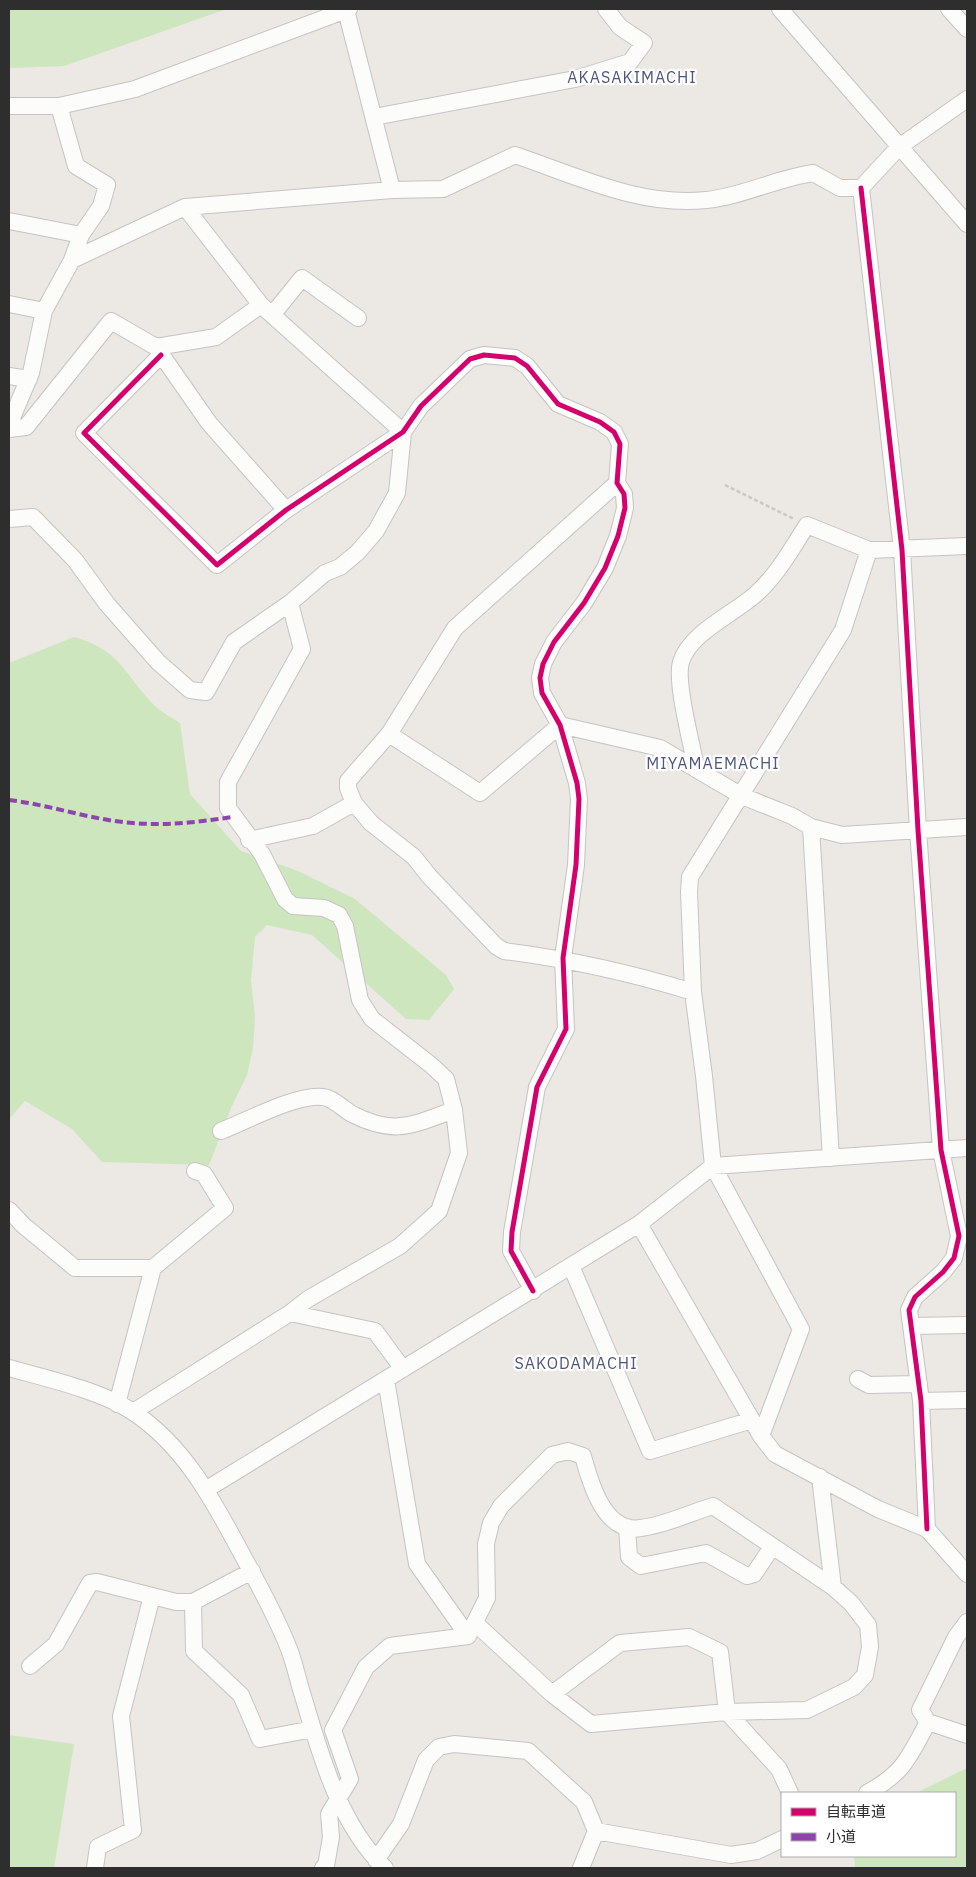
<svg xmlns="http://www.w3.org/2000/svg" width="976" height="1877" font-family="'IBM Plex Sans','Noto Sans JP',sans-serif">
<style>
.green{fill:#cee6be}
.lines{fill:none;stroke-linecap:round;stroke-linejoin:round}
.minor-casing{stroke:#c5c4c5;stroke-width:18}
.path{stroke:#c9c9c8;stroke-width:2.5;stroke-dasharray:4 2.5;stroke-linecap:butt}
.minor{stroke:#fcfcfb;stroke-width:16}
.quiet{stroke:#8e44ad;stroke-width:4;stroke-dasharray:8 4;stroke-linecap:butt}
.cycleway-casing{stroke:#fff;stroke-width:8}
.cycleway{stroke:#d6006c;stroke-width:5}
.labels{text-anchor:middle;stroke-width:4.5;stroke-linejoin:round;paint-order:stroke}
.quarter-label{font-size:16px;letter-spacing:1px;fill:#4d5680;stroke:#fff}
</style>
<rect width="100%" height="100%" fill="#ece8e4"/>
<path class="green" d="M9,9h218l-163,57 -54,2z
M74,637c46,13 49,35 78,66 7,8 19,14 28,20l10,71 51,57 57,20 57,28 91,76 8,14 -25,31 -23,-1 -94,-84 -45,-10 -12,12 -4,43 4,37 -2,31 -6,27 -16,33 -22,57 -107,-3 -30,-33 -47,-28 -16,18v-456z
M9,1735l65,9 -20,124h-45z
M967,1768v100h-112l-1,-12h101v-63h-39z"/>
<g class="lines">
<g class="minor-casing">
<path id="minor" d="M780,9l187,215
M949,9l18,20
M346,10l46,180
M9,106h50l76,-17 214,-80
M374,117l201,-38 55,-17 14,-19 -24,-16 -14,-18
M861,188l41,362 16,280 23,320 18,86 -5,22 -11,14 -28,25 -6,13 12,91 6,128
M185,207l76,98 142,127
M9,221l72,14
M72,260l113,-53 207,-17 51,-1 72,-34c62,21 125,52 191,45 34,-3 72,-22 107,-27l27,15h21l38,-41 68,-48
M9,304l35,7
M272,315l30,-37 56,40
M156,347l60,-10 45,-32
M161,355l-77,78 133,132 69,-55 117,-78 18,-26 49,-47 14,-4 31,3 12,8 31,38 42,18 14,10 6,12 -3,39 7,11 1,14 -7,28 -13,32 -21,35 -30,39 -11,22 -3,14 2,15 18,32 17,58 2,16 -3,66 -13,93 3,71 -29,58 -25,145 -1,19 22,40
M9,376l20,3
M9,425l22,-52 13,-62 28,-51 9,-25 20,-29 6,-21 -31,-19 -17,-60
M9,429l17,-2 85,-106 45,26 53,76 77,87
M617,483l-162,145 -66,106 -41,47v7l6,15 17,20 43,34 15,19 67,70 8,5c64,8 127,22 189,41
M9,519l24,-2 42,43 32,44 51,58 32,28 16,2 28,-50 56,-39 35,-30 15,-6 18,-15 18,-21 21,-38 6,-61
M560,725l100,23 82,48 50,20 19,11 31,8 125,-8
M389,734l91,59 80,-68
M696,768c-4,-24 -21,-86 -15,-106 9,-30 55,-49 76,-69 21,-19 35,-45 50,-68l62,25 98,-4
M811,827l20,331
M249,840l64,-14 41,-23
M221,1131c25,-10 76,-37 101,-34 10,0 21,12 30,17 43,22 60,11 102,-4
M9,1210l14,15 52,43h78
M639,1224l122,212 14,18 103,55 49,20 40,45
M571,1266l79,185 102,-31
M290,1313l85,18 28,38
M911,1326l56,-1
M9,1368c36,10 93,23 124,44 53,35 82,92 111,146 16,29 33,60 45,91 6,15 9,32 14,47 17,58 37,130 82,172
M858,1379l11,6 50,-1
M386,1380l31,184 51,72
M921,1401l46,-1
M117,1404l36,-136 72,-60 -21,-34 -9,-3
M133,1412l157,-99 18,-14 92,-53 39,-35 20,-58 -5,-43 -8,-31 -15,-14 -59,-46 -12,-19 -15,-74 -6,-11 -15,-7 -31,-2 -8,-7 -23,-45 -34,-46v-26l74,-133 -12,-46
M761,1436l40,-107 -88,-163 -9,-90 -11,-84 -4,-100 1,-15 153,-247 26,-80
M820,1477l13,110
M207,1489l432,-265 74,-58 254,-18
M627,1527l2,30 12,9 65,-13 41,23 7,-2 18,-27
M193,1602l1,49 47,44 19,44 53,-10
M468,1636l19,-38 -1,-54 5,-21 10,-17 51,-51 16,-4 15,5c7,26 21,78 58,72 24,-3 49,-15 72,-22l120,81 18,16 17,22 2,22 -5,28 -11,12 -47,23 -80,2 -136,12 -39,-30 -77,-71
M30,1666l26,-22 34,-61 7,-1 79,20h17l59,-31
M552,1694l68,-51 69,-6 31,15 7,60 52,57 11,24
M928,1722l-8,-12 36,-73 11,-15
M867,1793c37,-20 42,-36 61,-71l39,13
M376,1860l25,-36 25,-64 13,-13 15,-3 74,7 56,51 12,29
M95,1868l3,-21 35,-17 -12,-114 31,-120
M323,1868l3,-2 5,-29 -2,-23 21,-35 -17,-49 33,-63 24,-21 78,-10
M581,1868l15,-37 135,24 26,-4 25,-12"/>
</g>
<path class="path" d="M725,485l69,34"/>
<use href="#minor" class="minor"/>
<path class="quiet" d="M9,800c42,5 82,20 124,23 34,3 66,-1 99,-6"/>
<g class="cycleway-casing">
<path id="cycleway" d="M861,188l41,362 16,280 23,320 18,86 -5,22 -11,14 -28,25 -6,13 12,91 6,128
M161,355l-77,78 133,132 69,-55 117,-78 18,-26 49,-47 14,-4 31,3 12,8 31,38 42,18 14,10 6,12 -3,39 7,11 1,14 -7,28 -13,32 -21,35 -30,39 -11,22 -3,14 2,15 18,32 17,58 2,16 -3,66 -13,93 3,71 -29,58 -25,145 -1,19 22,40"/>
</g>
<use href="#cycleway" class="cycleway"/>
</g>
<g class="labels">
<g class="quarter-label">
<text x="632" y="83">AKASAKIMACHI</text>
<text x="713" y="769">MIYAMAEMACHI</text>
<text x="576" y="1369">SAKODAMACHI</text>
</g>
</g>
<rect width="976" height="1877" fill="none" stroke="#2e2e2e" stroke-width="20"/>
<rect x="781" y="1792" width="175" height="65" fill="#ffffff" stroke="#ababab"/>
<rect x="791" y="1808" width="25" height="8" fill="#d6006c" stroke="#ababab"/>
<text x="826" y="1817" font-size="15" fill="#2e2e2e">自転車道</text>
<rect x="791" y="1833" width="25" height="8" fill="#8e44ad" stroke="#ababab"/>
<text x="826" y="1842" font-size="15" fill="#2e2e2e">小道</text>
</svg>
